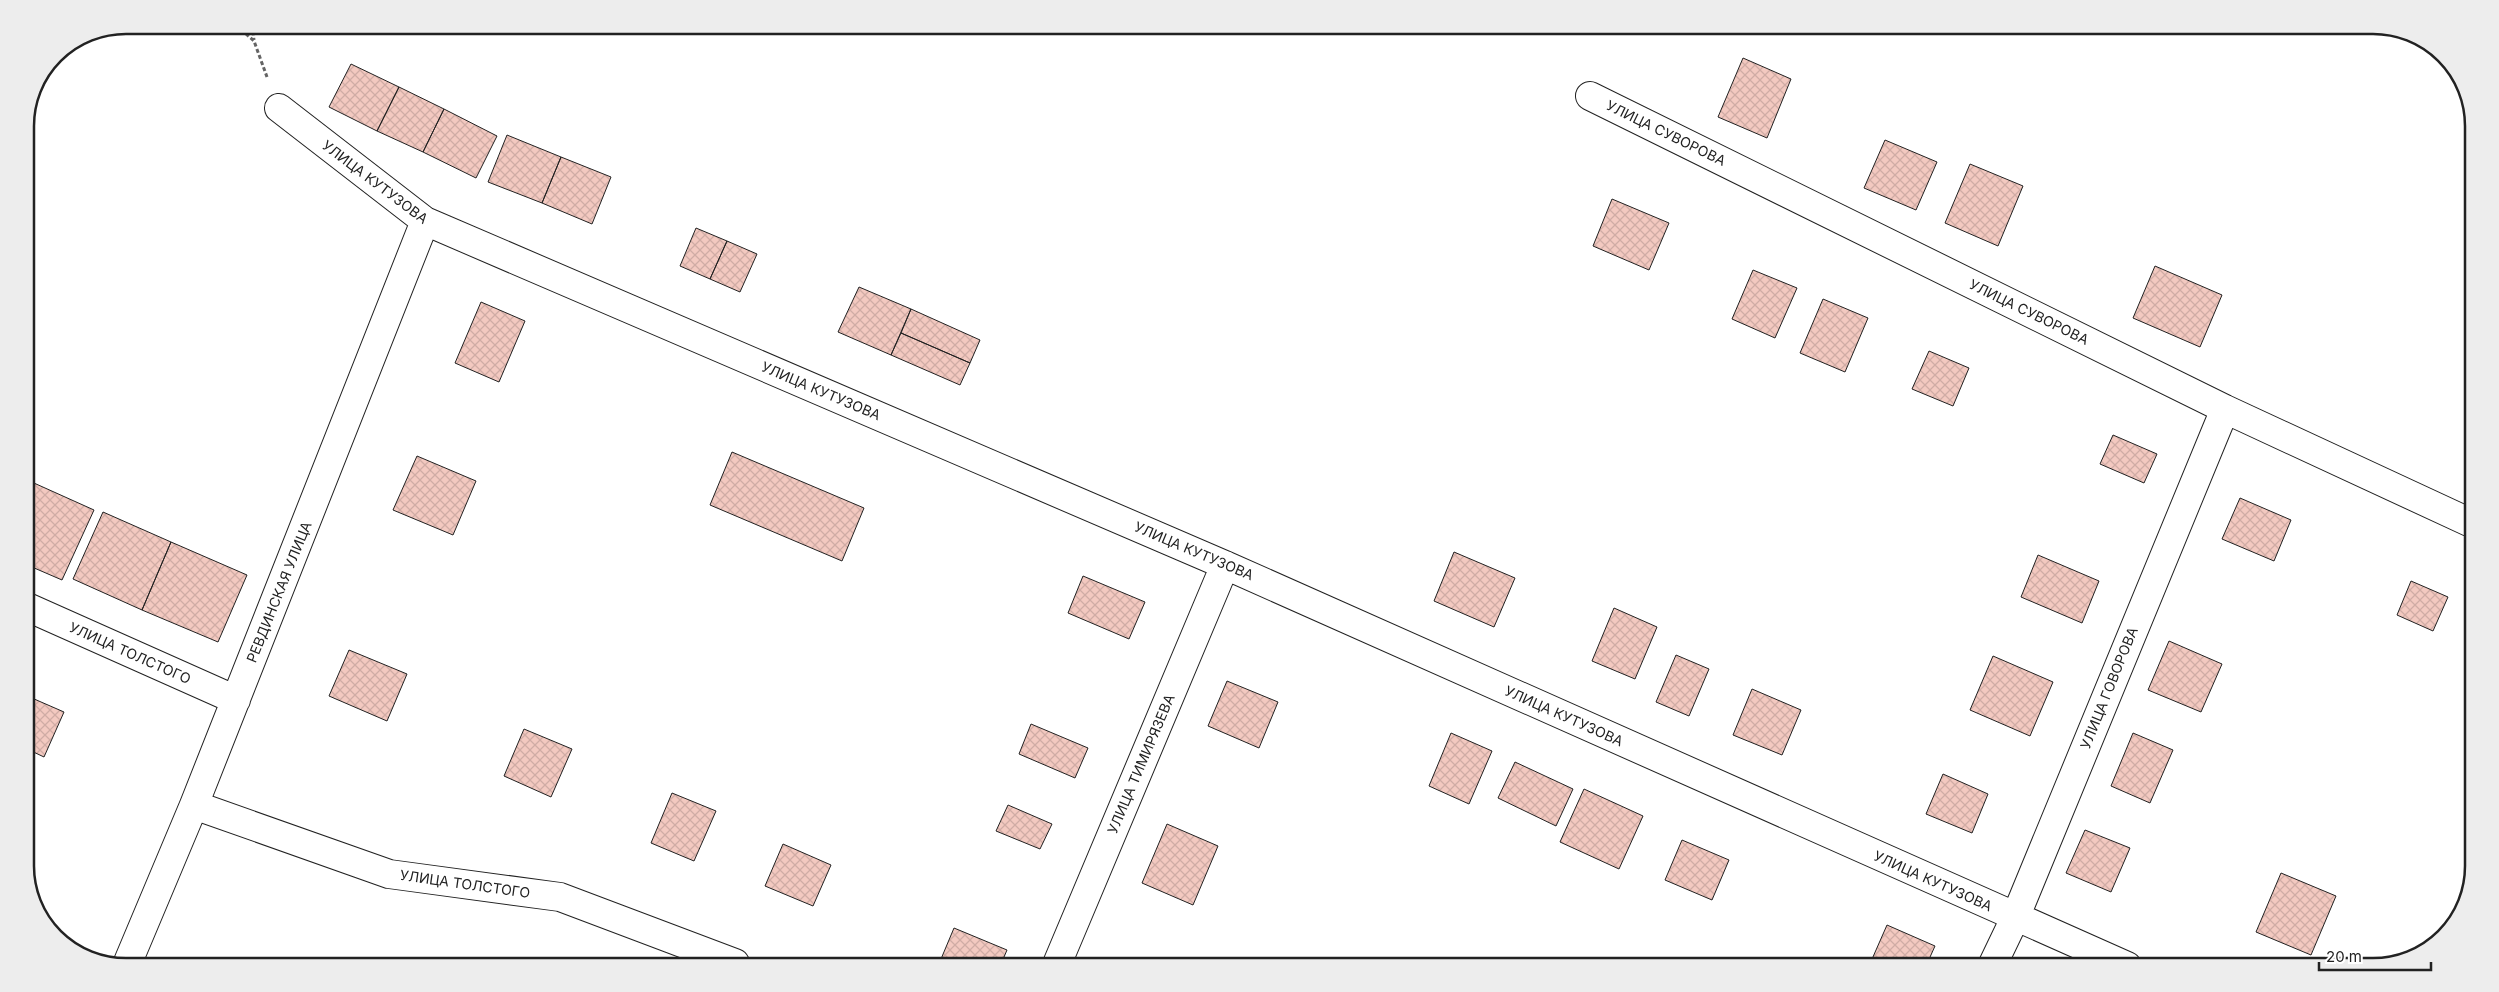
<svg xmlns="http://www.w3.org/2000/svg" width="2499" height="992" font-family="Inter,sans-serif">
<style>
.building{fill:url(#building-cross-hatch);stroke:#222}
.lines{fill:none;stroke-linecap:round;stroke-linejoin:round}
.street-casing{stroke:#222;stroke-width:30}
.path{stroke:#646464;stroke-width:3;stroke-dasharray:4 2.5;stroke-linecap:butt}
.street{stroke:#fff;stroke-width:28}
.labels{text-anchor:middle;stroke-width:4;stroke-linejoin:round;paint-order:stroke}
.street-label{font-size:14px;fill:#222;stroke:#fff}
.rim{fill:none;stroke:#222;stroke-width:2.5}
</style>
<defs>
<pattern id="building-cross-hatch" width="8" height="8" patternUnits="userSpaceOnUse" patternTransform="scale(1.25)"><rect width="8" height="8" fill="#f3c9c0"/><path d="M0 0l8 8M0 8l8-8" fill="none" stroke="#d0aca5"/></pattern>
</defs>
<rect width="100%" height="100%" fill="#fff"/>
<path class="building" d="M1743,58l48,21 -24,59 -49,-21z
M351,64l48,23 -22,44 -48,-24z
M399,87l45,22 -21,43 -46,-21z
M444,109l53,27 -21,42 -53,-26z
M507,135l54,22 -19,46 -54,-21z
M1885,140l52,22 -21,48 -52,-22z
M561,157l50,20 -19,47 -50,-21z
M1970,164l53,22 -25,60 -53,-23z
M1612,199l57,24 -20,47 -56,-24z
M696,228l31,13 -17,38 -30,-13z
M727,241l30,13 -17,38 -30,-13z
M2155,266l67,29 -22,52 -67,-29z
M1753,270l44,18 -22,50 -43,-19z
M859,287l52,22 -20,46 -53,-23z
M1823,299l45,19 -23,54 -45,-19z
M481,302l44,19 -26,61 -44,-19z
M911,309l69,31 -10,23 -69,-30z
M901,333l69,30 -10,22 -69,-30z
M1929,351l40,17 -16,38 -41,-17z
M2113,435l44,19 -13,29 -44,-19z
M732,452l132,56 -22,53 -132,-56z
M417,456l59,25 -23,54 -60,-25z
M25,479l69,31 -32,70 -37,-16z
M2240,498l51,22 -17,41 -52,-22z
M103,512l68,30 -29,68 -69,-31z
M171,542l76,33 -29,67 -76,-32z
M1454,552l61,26 -21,49 -60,-26z
M2038,555l61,26 -17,42 -61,-26z
M1083,576l62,26 -16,37 -61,-26z
M2411,581l37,16 -15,34 -36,-16z
M1614,608l43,19 -22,52 -43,-18z
M2169,641l53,23 -21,48 -53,-22z
M349,650l58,24 -20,47 -58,-25z
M1676,655l33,14 -20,47 -33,-14z
M1993,656l60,26 -23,54 -60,-26z
M1227,681l51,21 -19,46 -51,-22z
M1752,689l49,21 -19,45 -49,-20z
M25,695l39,17 -20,45 -19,-9z
M1031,724l57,24 -13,30 -56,-24z
M524,729l48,20 -21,48 -47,-21z
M1451,733l41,18 -23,53 -40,-18z
M2133,733l40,17 -23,53 -39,-17z
M1515,762l58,27 -17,37 -58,-28z
M1943,774l45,20 -16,39 -46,-19z
M1584,789l59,27 -24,53 -59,-27z
M672,793l44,18 -22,50 -43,-18z
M1008,805l44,19 -12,25 -44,-18z
M1167,824l51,22 -25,59 -51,-22z
M2085,830l45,18 -19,44 -45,-19z
M1682,840l47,20 -17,40 -47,-20z
M783,844l48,21 -18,41 -48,-20z
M2281,873l55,23 -25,59 -55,-23z
M1887,925l48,21 -9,20h-57z
M954,928l53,22 -6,14h-51l-9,-5z"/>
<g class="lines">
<g class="street-casing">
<path id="street" d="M1590,96l635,313 246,114
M279,108l146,113 800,344 902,401
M25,606l211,94
M194,805l195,69 171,23 175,66
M128,962l66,-157 231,-584
M1057,964l168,-399
M1992,966l23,-48 210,-509"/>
</g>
<path class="path" d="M236,25l18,16 13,36
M252,25l2,15"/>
<use href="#street" class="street"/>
</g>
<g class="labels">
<g class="street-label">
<text transform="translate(1666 133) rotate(26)" y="5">УЛИЦА СУВОРОВА</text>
<text transform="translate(375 182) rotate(37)" y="5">УЛИЦА КУТУЗОВА</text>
<text transform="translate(2029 312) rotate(26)" y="5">УЛИЦА СУВОРОВА</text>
<text transform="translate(821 391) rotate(23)" y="5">УЛИЦА КУТУЗОВА</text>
<text transform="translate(1194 551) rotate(23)" y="5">УЛИЦА КУТУЗОВА</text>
<text transform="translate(279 592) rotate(-68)" y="5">РЕВДИНСКАЯ УЛИЦА</text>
<text transform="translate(130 653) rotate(24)" y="5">УЛИЦА ТОЛСТОГО</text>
<text transform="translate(2109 688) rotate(-68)" y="5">УЛИЦА ГОВОРОВА</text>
<text transform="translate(1564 716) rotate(24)" y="5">УЛИЦА КУТУЗОВА</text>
<text transform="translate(1141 764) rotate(-67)" y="5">УЛИЦА ТИМИРЯЗЕВА</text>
<text transform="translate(1933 881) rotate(24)" y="5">УЛИЦА КУТУЗОВА</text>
<text transform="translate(465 884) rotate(8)" y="5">УЛИЦА ТОЛСТОГО</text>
</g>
</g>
<path d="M0 0H2499V992H0ZM126 34H2373A92 92 0 0 1 2465 126V866A92 92 0 0 1 2373 958H126A92 92 0 0 1 34 866V126A92 92 0 0 1 126 34Z" fill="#ededed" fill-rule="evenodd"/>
<path class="rim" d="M126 34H2373A92 92 0 0 1 2465 126V866A92 92 0 0 1 2373 958H126A92 92 0 0 1 34 866V126A92 92 0 0 1 126 34Z"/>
<path d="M2319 962v8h112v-8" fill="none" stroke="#222222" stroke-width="2.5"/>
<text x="2326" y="962" font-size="15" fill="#222222" stroke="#ffffff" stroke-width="4" paint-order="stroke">20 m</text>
</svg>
